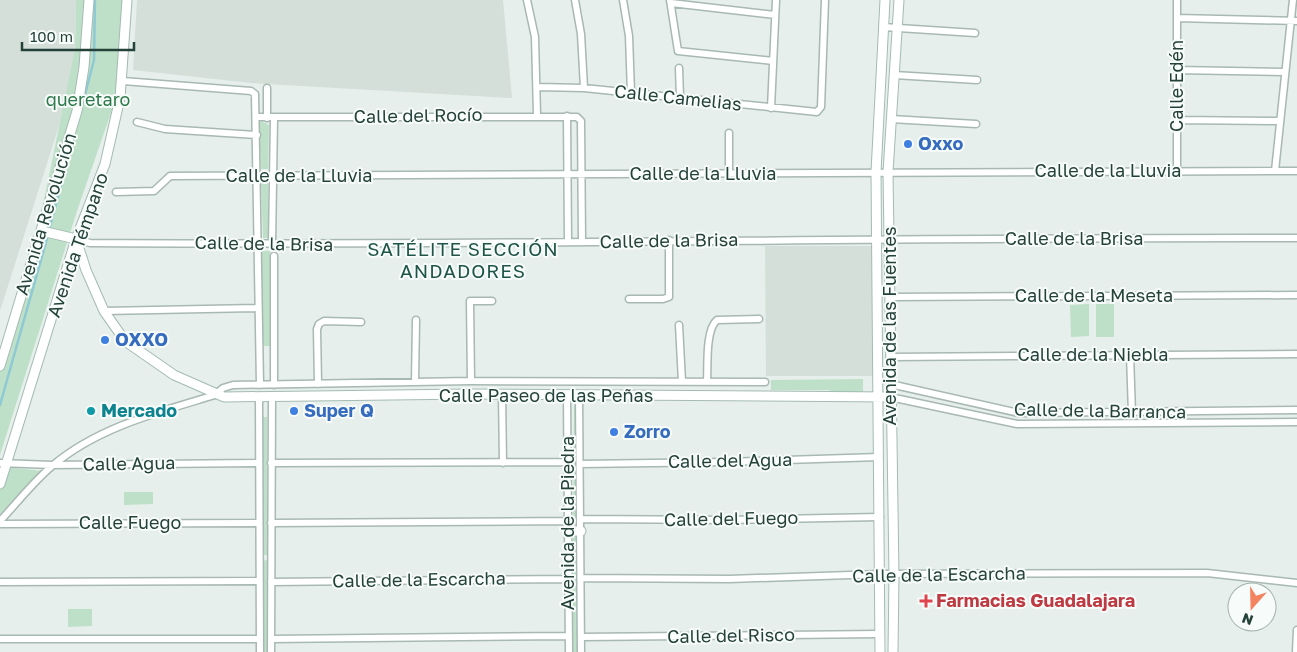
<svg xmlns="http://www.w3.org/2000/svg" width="1297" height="652" font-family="'Golos Text',sans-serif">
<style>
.built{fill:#d4dfda}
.green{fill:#bfe0c8}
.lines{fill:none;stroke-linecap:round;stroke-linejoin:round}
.stream{stroke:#8ec9d4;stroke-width:2.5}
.street-casing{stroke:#a8b8b2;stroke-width:9}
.secondary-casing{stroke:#a4bbb3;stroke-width:11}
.street{stroke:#fff;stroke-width:6}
.secondary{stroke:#fff;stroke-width:9}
.shop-dot{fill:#3f7fe0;stroke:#f7fbf9;stroke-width:2}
.culture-dot{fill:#0f9aa8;stroke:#f7fbf9;stroke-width:2}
.health-dot{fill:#e0444e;stroke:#f7fbf9;stroke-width:2}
.labels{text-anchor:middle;stroke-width:4;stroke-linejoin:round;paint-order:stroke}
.street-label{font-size:18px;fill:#24423a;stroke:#f7fbf9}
.park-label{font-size:18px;fill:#2d7a4b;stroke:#f7fbf9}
.shop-label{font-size:18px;font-weight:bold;fill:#366cbe;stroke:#f7fbf9;text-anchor:start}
.culture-label{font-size:18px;font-weight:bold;fill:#0d838f;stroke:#f7fbf9;text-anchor:start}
.health-label{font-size:18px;font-weight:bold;fill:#be3a42;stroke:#f7fbf9;text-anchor:start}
.neighbourhood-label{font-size:19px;letter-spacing:1px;fill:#1f5548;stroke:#f7fbf9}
</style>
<rect width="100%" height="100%" fill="#e6efeb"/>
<path class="built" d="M0,0h76l-2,72 -9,35 -65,204z
M137,0h366l9,98 -261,-15 -118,-13z
M765,246h108v130h-107z"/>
<path class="green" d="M76,0h49v25l-11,79 -37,107 -77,244v-89l29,-93 46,-224z
M261,121l8,4 -1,44h-7l-2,-45z
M261,183h7v55h-5z
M260,251h10l2,95h-10z
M1089,304v32l-18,1 -1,-32z
M1096,304h18v33h-18z
M863,379v14l-33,1v-4h-59v-10z
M574,406h3l3,119h-7z
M262,417h5v138h-4z
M6,467l37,4 -43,45v-29z
M124,492h29v12l-29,1z
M573,536h6v116h-6z
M267,560v92h-5v-91z
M68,609h24v17l-24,1z"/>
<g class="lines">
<path class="stream" d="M83,102l11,-42 1,-60
M49,230l24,-89
M0,405l48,-170"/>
<g class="street-casing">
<path id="street" d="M527,0l8,37 2,78
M575,0l6,34 3,54
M623,0l6,36 2,57
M670,0l8,51 95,10
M1177,0v171
M671,3l104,12
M1177,18l120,3
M883,27l92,6
M679,68l1,30
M1177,70l108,2
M894,75l83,5
M123,81l128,10 4,3 5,291
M537,87l47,1 233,24 4,-5 4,-107
M771,108l5,-108
M567,116l1,126
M256,117h321l4,4 1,121
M267,118v-30
M891,119l85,5
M1177,120l103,1
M137,122l28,7 92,6
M1275,171l18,-171
M729,174v-41
M116,192l38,-1 16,-15 1127,-5
M76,239l14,4c402,3 805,-6 1207,-5
M272,244l2,-126
M890,297l407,-2
M629,299h34l6,-2v-57
M104,311l154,-3
M679,325l3,57
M1130,354l2,60
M890,357l407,-3
M471,381l-1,-80h22
M415,382l1,-62
M707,382c1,-15 -2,-52 10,-62l42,-1
M318,384l-1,-55 2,-5 5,-3 37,1
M890,384l129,29 278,-3
M274,385v-129
M502,394l1,69
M567,395l2,257
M579,395l2,257
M259,396l1,256
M890,397l127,27 280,-2
M0,463l52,2 206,-2
M271,463l296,-1
M580,464l146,-2 153,-5
M581,519l148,1 151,-3
M0,521c17,-18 33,-39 52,-55 46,-39 107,-54 163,-71l8,-7 10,-3 238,-4 294,1
M271,523l297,-2
M0,524l259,-1
M581,578l148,1 151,-5 327,-1 90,10
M0,582l258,-1
M271,582l297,-3
M581,637l299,-3
M0,639h260
M271,639l297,-3
M271,652l1,-255
M1296,652l1,-22"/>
</g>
<g class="secondary-casing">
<path id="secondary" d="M42,231l34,8
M76,239l10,31 18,41 21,30 49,34 50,22 246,-3 420,3
M0,366l77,-255 7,-44 5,-67
M0,484l76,-245 29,-75 15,-66 7,-98
M568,531h13
M880,652l-4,-480 9,-172
M893,652l1,-77 -6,-403 11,-172"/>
</g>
<use href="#street" class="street"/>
<use href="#secondary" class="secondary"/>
</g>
<g class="shop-dot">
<circle cx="908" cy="144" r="5"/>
<circle cx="105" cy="340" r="5"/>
<circle cx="294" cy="411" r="5"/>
<circle cx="614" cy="432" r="5"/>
</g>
<circle class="culture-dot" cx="91" cy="411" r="5"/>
<path class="health-dot" d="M923.5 593.5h5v5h5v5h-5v5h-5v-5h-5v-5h5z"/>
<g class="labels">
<g class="street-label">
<text transform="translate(1177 86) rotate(-90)" y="6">Calle Edén</text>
<text transform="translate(678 98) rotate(6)" y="6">Calle Camelias</text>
<text transform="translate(418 116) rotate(-1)" y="6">Calle del Rocío</text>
<text x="1108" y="177">Calle de la Lluvia</text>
<text x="703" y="180">Calle de la Lluvia</text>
<text x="299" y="182">Calle de la Lluvia</text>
<text transform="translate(46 214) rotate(-73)" y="6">Avenida Revolución</text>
<text x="1074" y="245">Calle de la Brisa</text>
<text transform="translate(669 241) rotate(-1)" y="6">Calle de la Brisa</text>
<text transform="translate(264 244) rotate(1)" y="6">Calle de la Brisa</text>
<text transform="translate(78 245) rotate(-71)" y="6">Avenida Témpano</text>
<text x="1094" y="302">Calle de la Meseta</text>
<text transform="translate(890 326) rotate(-90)" y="6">Avenida de las Fuentes</text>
<text x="1093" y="361">Calle de la Niebla</text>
<text x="546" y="402">Calle Paseo de las Peñas</text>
<text transform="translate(1100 411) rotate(1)" y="6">Calle de la Barranca</text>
<text transform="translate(730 461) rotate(-1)" y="6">Calle del Agua</text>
<text transform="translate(129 464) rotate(-1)" y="6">Calle Agua</text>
<text transform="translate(731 519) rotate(-1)" y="6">Calle del Fuego</text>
<text x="130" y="529">Calle Fuego</text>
<text transform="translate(568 523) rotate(-90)" y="6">Avenida de la Piedra</text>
<text transform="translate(939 575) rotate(-1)" y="6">Calle de la Escarcha</text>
<text transform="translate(419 580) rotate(-1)" y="6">Calle de la Escarcha</text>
<text transform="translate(731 636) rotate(-1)" y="6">Calle del Risco</text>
</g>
<g class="park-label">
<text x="88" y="106">queretaro</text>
</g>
<g class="shop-label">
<text x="918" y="150">Oxxo</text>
<text x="115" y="346">OXXO</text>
<text x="304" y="417">Super Q</text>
<text x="624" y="438">Zorro</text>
</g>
<g class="culture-label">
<text x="101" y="417">Mercado</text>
</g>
<g class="health-label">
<text x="936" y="607">Farmacias Guadalajara</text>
</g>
<g class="neighbourhood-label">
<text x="463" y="256">SATÉLITE SECCIÓN<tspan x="463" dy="22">ANDADORES</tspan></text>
</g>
</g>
<g transform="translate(1252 607) rotate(200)"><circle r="24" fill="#f7fbf9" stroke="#a3b1ad"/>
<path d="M0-4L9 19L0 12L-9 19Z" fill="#f4845f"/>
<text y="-8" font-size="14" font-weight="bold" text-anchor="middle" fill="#24423a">N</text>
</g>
<path d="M22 42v8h112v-8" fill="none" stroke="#24423a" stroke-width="2.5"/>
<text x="30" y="42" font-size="15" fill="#24423a" stroke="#f7fbf9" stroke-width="4" paint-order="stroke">100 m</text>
</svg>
